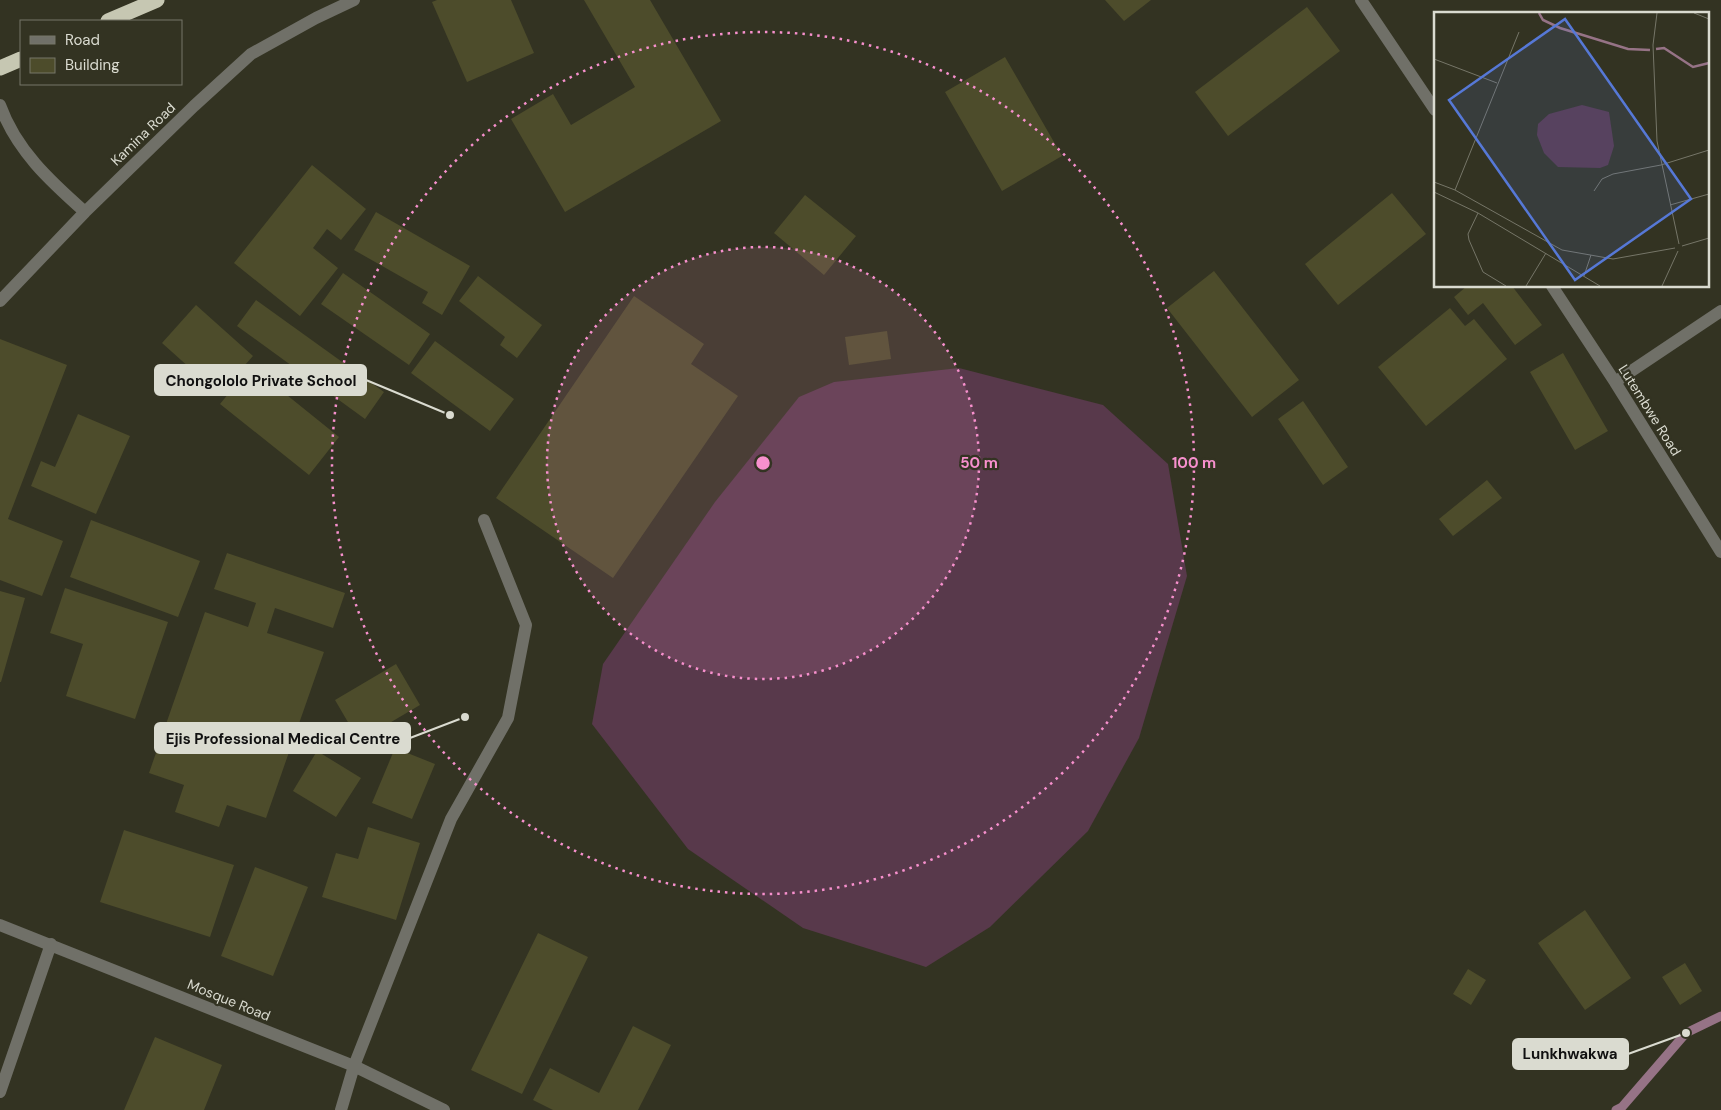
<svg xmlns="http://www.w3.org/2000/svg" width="1721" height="1110" font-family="'DM Sans',sans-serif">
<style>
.grass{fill:#58394b}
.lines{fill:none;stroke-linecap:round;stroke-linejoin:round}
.stream{stroke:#967386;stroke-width:9}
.building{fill:#4d4c2b}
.minor{stroke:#707068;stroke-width:12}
.highway{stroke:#c6c7b2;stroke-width:15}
.ring{fill:none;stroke:#f790cd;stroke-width:2.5;stroke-dasharray:2.5 5}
.labels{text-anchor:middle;stroke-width:4.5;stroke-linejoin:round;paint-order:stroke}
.street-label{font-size:14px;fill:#dadbd0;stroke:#332}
.inset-river{fill:none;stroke:#967386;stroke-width:2.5}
.inset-road{fill:none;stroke:#767668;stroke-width:1}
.view{fill:#5678d6;fill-opacity:0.15;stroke:#5678d6;stroke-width:2.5}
.inset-edge{fill:none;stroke:#dadbd0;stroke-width:2.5}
.centre{fill:#f790cd;stroke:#332;stroke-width:2.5}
.ring-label{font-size:15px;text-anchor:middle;font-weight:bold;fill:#f790cd;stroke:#332;stroke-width:4.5;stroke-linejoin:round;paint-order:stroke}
.leader{fill:none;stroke:#dadbd0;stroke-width:2}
.callout-dot{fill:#dadbd0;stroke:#332;stroke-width:2}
.callout{fill:#dadbd0;stroke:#dadbd0;stroke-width:2}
.callout-label{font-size:15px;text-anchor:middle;font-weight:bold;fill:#111}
</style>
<rect width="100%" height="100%" fill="#332"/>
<path class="grass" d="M959,368l144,37 65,59 19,112 -48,162 -51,93 -98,96 -64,40 -123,-39 -115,-79 -96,-125 11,-60 112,-162 84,-105 35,-15z"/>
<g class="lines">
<path class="stream" d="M1616,1110l6,-3 64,-74 35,-17"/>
</g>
<path class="building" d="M437,0h74l23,53 -67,29 -35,-80z
M584,0h66l71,121 -156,91 -54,-93 42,-25 18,31 64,-38z
M1105,0h46l-27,21z
M1307,7l33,44 -112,85 -33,-44z
M1005,57l57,99 -60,35 -57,-99z
M312,165l54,44 -25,31 -14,-11 -14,19 25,20 -38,48 -66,-53z
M1392,193l34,41 -88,71 -33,-41z
M805,195l51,41 -32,39 -50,-42z
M376,212l94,54 -28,49 -20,-12 6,-11 -74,-42z
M1214,271l85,109 -47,37 -85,-109z
M343,273l87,61 -21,31 -88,-61z
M478,276l64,49 -25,33 -17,-13 5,-8 -46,-36z
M1467,286h45l30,39 -27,20 -32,-42 -15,12 -14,-18z
M634,296l70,48 -13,20 47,32 -125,182 -117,-80z
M256,300l128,92 -19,27 -128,-93z
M196,305l57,51 -34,38 -57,-51z
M1450,308l15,18 9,-7 33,40 -81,67 -48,-59z
M887,331l4,28 -42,6 -4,-28z
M0,339l67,26 -59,154 55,22 -21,55 -42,-16z
M435,341l79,58 -24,32 -79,-58z
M1563,353l45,78 -33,19 -45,-78z
M251,366l88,71 -30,38 -89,-71z
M1303,401l45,66 -25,18 -45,-66z
M78,414l52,22 -34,78 -65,-28 10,-25 14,6z
M1487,480l15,18 -49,38 -14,-17z
M91,520l109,41 -22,56 -108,-40z
M227,553l118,40 -12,35 -58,-20 -8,25 57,19 -58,166 -39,-13 -8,22 -44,-15 9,-27 -35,-12 56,-161 43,15 8,-24 -42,-14z
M65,588l103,34 -33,97 -69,-23 17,-52 -33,-11z
M0,591l25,7 -24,84h-1z
M396,664l24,41 -61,36 -24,-41z
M395,748l40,16 -23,55 -40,-16z
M317,751l44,27 -25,39 -43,-26z
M368,827l52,16 -24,77 -74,-23 14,-44 22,6z
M124,830l110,35 -24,72 -110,-35z
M255,867l53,20 -35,89 -52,-20z
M1585,910l46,68 -46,32 -47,-67z
M538,933l50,24 -66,137 -51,-24z
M1685,963l17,28 -22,14 -18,-28z
M1468,969l18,11 -15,25 -18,-11z
M633,1026l38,19 -33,65h-85l-20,-10 17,-32 49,25z
M155,1037l67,28 -18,45h-80z"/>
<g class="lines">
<path class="minor" d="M1361,0l74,110
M0,105c16,45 50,76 85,107
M1552,286l63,96 106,170
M0,301l85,-89 109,-106 57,-52 65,-36 38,-18
M1615,382l106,-71
M0,925l354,141 90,44
M0,1092l51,-148
M341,1110l13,-44 97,-247 57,-101 18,-93 -42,-105"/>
<path class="highway" d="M108,21l49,-21
M0,68l21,-9"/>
</g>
<circle cx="763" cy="463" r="216" fill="#f790cd" fill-opacity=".12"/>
<g class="ring">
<circle cx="763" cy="463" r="216"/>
<circle cx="763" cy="463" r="431"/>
</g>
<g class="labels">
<g class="street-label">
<text transform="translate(143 134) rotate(-44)" y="5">Kamina Road</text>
<text transform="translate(1650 410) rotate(58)" y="5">Lutembwe Road</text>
<text transform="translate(229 1000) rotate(22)" y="5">Mosque Road</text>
</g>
</g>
<g transform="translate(1434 12)">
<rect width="275" height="275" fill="#332"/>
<path d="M148,93l27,7 5,34 -6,19 -8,3 -42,-1 -14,-14 -7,-18 1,-11 11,-10z" fill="#58394b"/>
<path class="inset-river" d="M105,1l4,7 17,8 68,21 22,1M222,37l8,-1 29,19 16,-4"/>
<path class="inset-road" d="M223,1l-4,32 4,96 22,103M260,1l15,6M0,47l63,24M0,170l21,8 107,60 51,9 62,-11M21,178l64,-158M160,179l8,-12 11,-5 48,-9 48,-15M0,180l44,21 122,73M236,193l39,-11M44,201l-10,21 1,6 14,32 23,14M248,234l27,-8M150,264l7,-21M92,274l20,-33M228,274l16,-35"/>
<path class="view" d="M131,7l126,180 -116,81 -126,-180z"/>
<rect width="275" height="275" class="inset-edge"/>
</g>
<circle cx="763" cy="463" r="8" class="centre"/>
<g class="ring-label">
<text x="979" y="468">50 m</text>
<text x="1194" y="468">100 m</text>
</g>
<path class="leader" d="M450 415L366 380M465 717L410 738M1686 1033L1628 1054"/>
<g class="callout-dot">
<circle cx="450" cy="415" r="5"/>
<circle cx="465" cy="717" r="5"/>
<circle cx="1686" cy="1033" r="5"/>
</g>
<g class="callout">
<rect x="155" y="365" width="211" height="30" rx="5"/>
<rect x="155" y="723" width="255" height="30" rx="5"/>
<rect x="1513" y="1039" width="115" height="30" rx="5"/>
</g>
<g class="callout-label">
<text x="261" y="386">Chongololo Private School</text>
<text x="283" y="744">Ejis Professional Medical Centre</text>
<text x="1570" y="1059">Lunkhwakwa</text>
</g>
<rect x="20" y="20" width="162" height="65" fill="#333322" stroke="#767668"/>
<rect x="30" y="36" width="25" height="8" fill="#707068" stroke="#767668"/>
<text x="65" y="45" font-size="15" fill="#dadbd0">Road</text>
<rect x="30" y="58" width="25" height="15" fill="#4d4c2b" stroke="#767668"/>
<text x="65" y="70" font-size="15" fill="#dadbd0">Building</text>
</svg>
